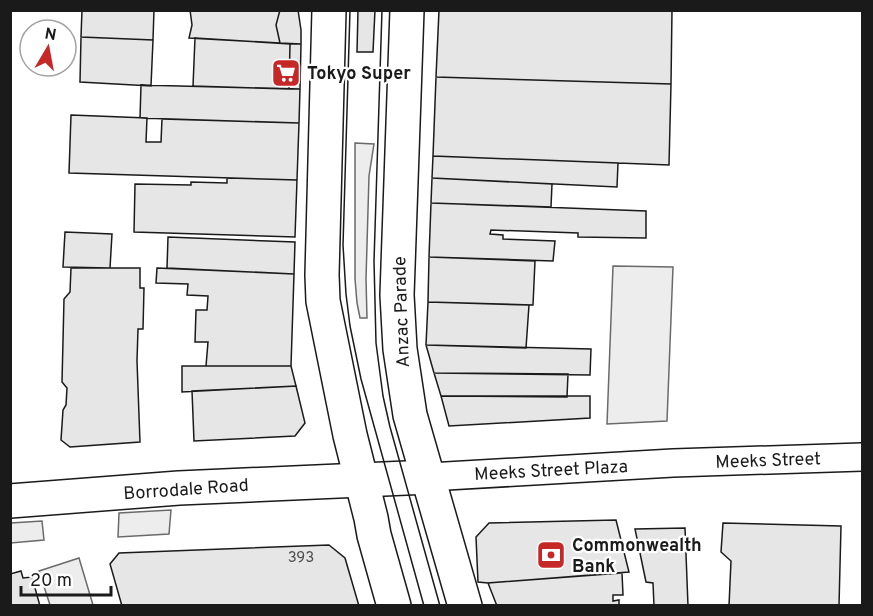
<svg xmlns="http://www.w3.org/2000/svg" width="873" height="616" font-family="Overpass,sans-serif">
<style>
.built{fill:#ededed;stroke:#6a6a6a;stroke-width:1.5}
.building{fill:#e6e6e6;stroke:#1a1a1a;stroke-width:1.5}
.lines{fill:none;stroke-linecap:round;stroke-linejoin:round}
.street-casing{stroke:#1a1a1a;stroke-width:30}
.secondary-casing{stroke:#1a1a1a;stroke-width:36}
.primary-casing{stroke:#1a1a1a;stroke-width:36}
.street{stroke:#fff;stroke-width:27}
.secondary{stroke:#fff;stroke-width:33}
.primary{stroke:#fff;stroke-width:33}
.tram{stroke:#1a1a1a;stroke-width:1.5}
.labels{text-anchor:middle;stroke-width:4.5;stroke-linejoin:round;paint-order:stroke}
.number-label{font-size:15px;fill:#4d4d4d}
.poi-label{font-size:18px;font-weight:bold;fill:#1a1a1a;stroke:#fff;text-anchor:start}
.street-label{font-size:18px;fill:#1a1a1a;stroke:#fff}
</style>
<rect width="100%" height="100%" fill="#fff"/>
<path class="built" d="M355,143l19,1 -5,32 -3,103 1,39h-7l-3,-15 -2,-24z
M613,266l60,1 -6,154 -60,3z
M171,510l-2,24 -51,3 1,-24z
M42,521l2,19 -33,3v-20z
M79,558l14,47h-43l-11,-34z"/>
<path class="building" d="M82,10h72l-1,30 -72,-3z
M190,10h90l-4,15 4,18 -91,-5 3,-13z
M280,10h18l3,20v14l-21,-1 -4,-18z
M358,10h17l-2,42h-16z
M439,10h233l-1,74 -235,-7z
M81,37l72,3 -2,46 -71,-4z
M195,38l95,6 -1,45 -96,-3z
M290,44h11l-1,45h-11z
M436,77l235,7 -2,81 -236,-9z
M141,85l159,4 -1,34 -159,-5z
M71,115l76,3 -1,24h15l1,-23 137,4 -2,57 -228,-7z
M433,156l185,7 -1,24 -185,-9z
M227,178l70,2 -2,57 -161,-5 1,-48 56,1v-3l36,1z
M432,178l120,6 -1,23 -120,-4z
M431,203l215,8v27l-68,-1v-4l-87,-3 -1,4 13,1v4l52,2 -2,20 -124,-4z
M65,232l47,2 -2,34 -47,-1z
M168,237l127,5 -1,32 -127,-6z
M429,257l106,4 -2,44 -105,-3z
M71,268h69v20h4l-1,41h-5l-1,32 3,81 -70,5 -9,-7 2,-30 3,-5 1,-17 -5,-6 2,-83 6,-7z
M157,268l137,6 -3,92h-85l2,-24h-13l1,-32h11l1,-14 -21,-1 1,-11 -32,-1z
M428,302l101,3 -3,43 -100,-3z
M426,345l165,4 -1,26 -156,-2z
M182,366h109l5,20 -114,6z
M434,373l134,1 -1,23 -126,-1z
M296,386l9,37 -10,13 -101,5 -2,-50z
M441,396h149v22l-141,8z
M616,520l13,52 -141,11 -10,-1 -2,-45 13,-14z
M723,523l118,3 -2,80h-110l2,-45 -10,-9z
M685,528l3,78h-34l-1,-23 -7,-1 -11,-53z
M329,545l16,13 14,48h-237l-12,-42 9,-11z
M21,571l2,7 9,-1 8,29h-30v-32z
M622,573l1,22h-10v6l6,-1v6h-122l-9,-23z"/>
<g class="lines">
<g class="street-casing">
<path id="street" d="M429,477l244,-14 189,-6"/>
</g>
<g class="secondary-casing">
<path id="secondary" d="M10,501l169,-13 250,-11"/>
</g>
<g class="primary-casing">
<path id="primary" d="M329,10l-7,265 1,26 27,134 21,83 3,17 20,71
M407,10l-10,285 3,54 10,66 55,191"/>
</g>
<use href="#street" class="street"/>
<use href="#secondary" class="secondary"/>
<use href="#primary" class="primary"/>
<path class="tram" d="M350,10l-7,235 3,49 4,32 11,53 63,227
M382,10l-8,251 2,82 7,53 7,31 50,179"/>
</g>
<defs>
<g id="supermarket-square" transform="scale(1.5)"><rect x="-9" y="-9" width="18" height="18" rx="4" fill="#c62828" stroke="#fff"/><path d="M-6-5.5h2.5l.6 2H6L4.5 2H-2.5L-4.4-4H-6ZM-1.5 3.2a1.3 1.3 0 1 0 .1 0ZM3 3.2a1.3 1.3 0 1 0 .1 0Z" fill="#fff"/></g>
<g id="bank-square" transform="scale(1.5)"><rect x="-9" y="-9" width="18" height="18" rx="4" fill="#c62828" stroke="#fff"/><path d="M-6-4H6V4H-6ZM0-2.3a2.3 2.3 0 1 0 0 4.6a2.3 2.3 0 1 0 0-4.6Z" fill="#fff"/></g>
</defs>
<g fill-rule="evenodd">
<use href="#supermarket-square" x="286" y="73"/>
<use href="#bank-square" x="551" y="555"/>
</g>
<g class="labels">
<g class="number-label">
<text x="301" y="562">393</text>
</g>
<g class="poi-label">
<text x="307" y="79">Tokyo Super</text>
<text x="572" y="551">Commonwealth<tspan x="572" dy="21">Bank</tspan></text>
</g>
<g class="street-label">
<text transform="translate(401 312) rotate(-92)" y="6">Anzac Parade</text>
<text transform="translate(768 460) rotate(-2)" y="6">Meeks Street</text>
<text transform="translate(551 470) rotate(-3)" y="6">Meeks Street Plaza</text>
<text transform="translate(186 489) rotate(-4)" y="6">Borrodale Road</text>
</g>
</g>
<rect width="873" height="616" fill="none" stroke="#1a1a1a" stroke-width="24"/>
<g transform="translate(48 48) rotate(10)"><circle r="28" fill="#ffffff" stroke="#a3a3a3" stroke-width="1.5"/>
<path d="M0-4.5L10 22L0 15L-10 22Z" fill="#c62828"/>
<text y="-9" font-size="16" font-weight="bold" text-anchor="middle" fill="#1a1a1a">N</text>
</g>
<path d="M21 586v9h90v-9" fill="none" stroke="#1a1a1a" stroke-width="3"/>
<text x="30" y="586" font-size="18" fill="#1a1a1a" stroke="#ffffff" stroke-width="4.5" paint-order="stroke">20 m</text>
</svg>
